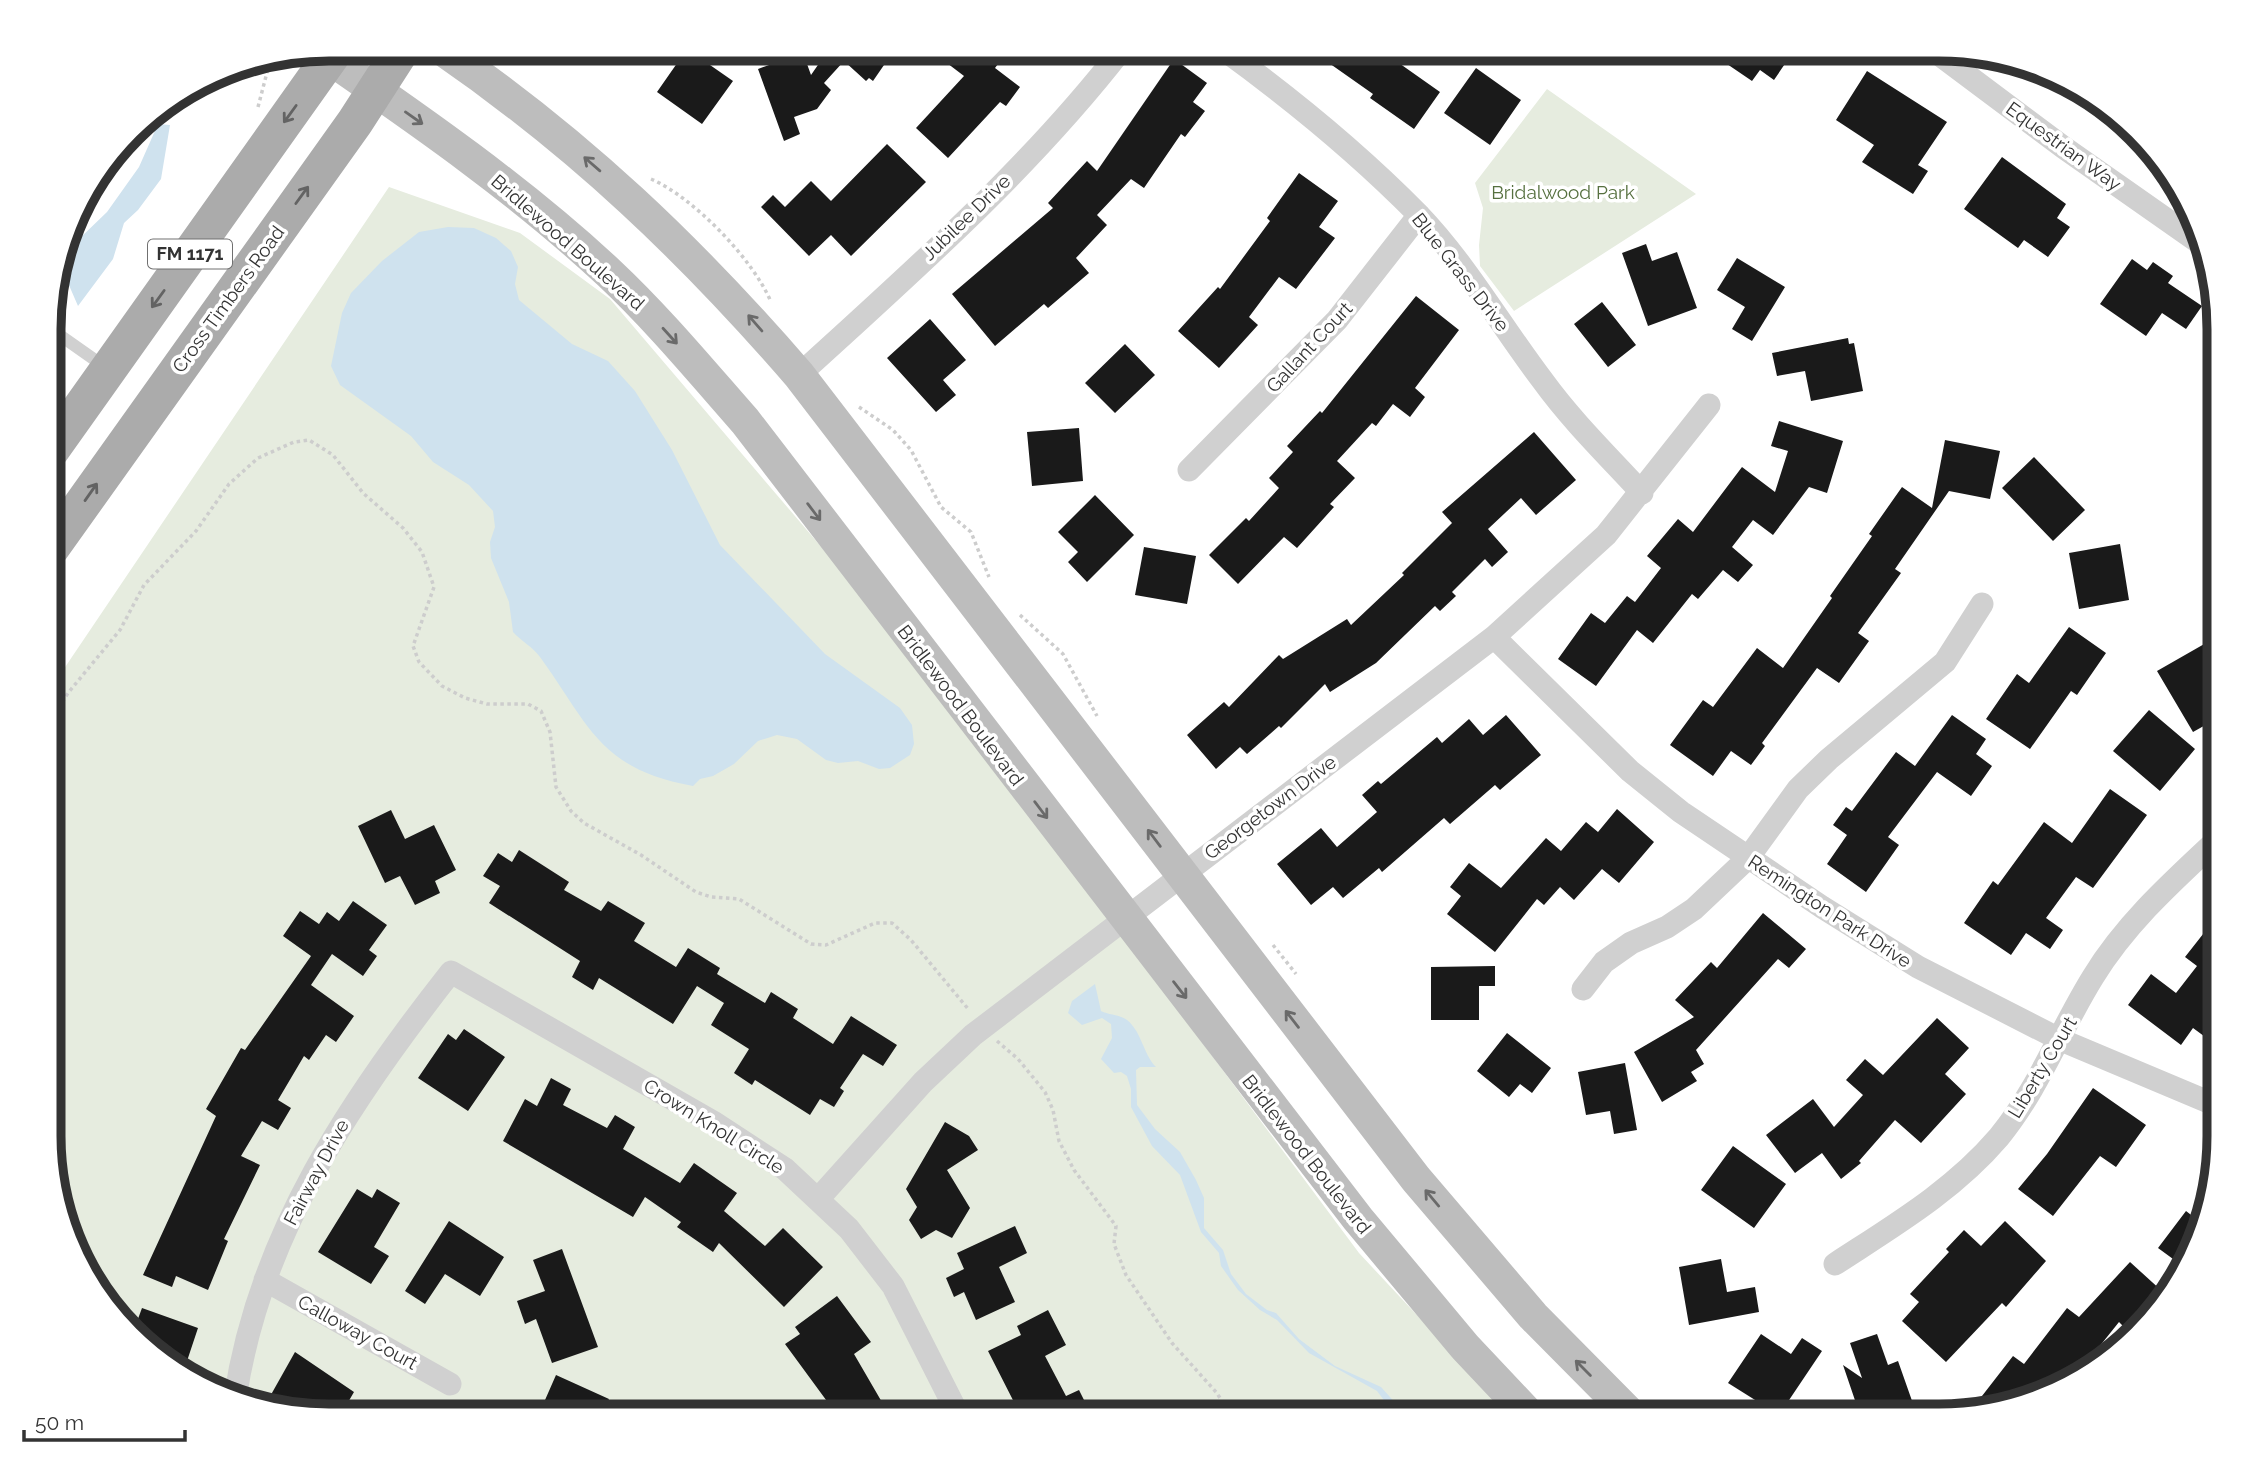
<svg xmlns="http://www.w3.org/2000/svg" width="2268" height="1465" font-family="Raleway,sans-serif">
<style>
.green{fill:#e6ecdf}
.water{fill:#cfe2ee}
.building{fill:#1a1a1a}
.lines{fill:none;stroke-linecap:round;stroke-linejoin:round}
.path{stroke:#cdcdcd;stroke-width:3.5;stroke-dasharray:3.5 3.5;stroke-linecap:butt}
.lane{stroke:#d0d0d0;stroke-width:12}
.street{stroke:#d0d0d0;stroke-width:23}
.secondary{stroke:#bdbdbd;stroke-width:33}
.primary{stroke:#ababab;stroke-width:37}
.oneway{stroke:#636363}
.oneway2{stroke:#6a6a6a}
.labels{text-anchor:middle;stroke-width:7;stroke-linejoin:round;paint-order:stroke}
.shield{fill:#fff;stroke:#707070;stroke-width:2}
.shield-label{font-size:18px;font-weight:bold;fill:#333}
.street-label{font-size:19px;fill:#333;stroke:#fff}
.park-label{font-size:19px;fill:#56703f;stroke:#fff}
.rim{fill:none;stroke:#333;stroke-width:9}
</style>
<rect width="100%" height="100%" fill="#fff"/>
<path class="green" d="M1547,89l149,105 -182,117 -34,-45 -1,-21 4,-37 -8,-25z
M389,187l131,46 90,66 242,284 227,294 280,376 152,163h-1182l-89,-15 -67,-33 -86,-92 -36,-105v-483z"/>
<path class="water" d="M158,124l12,1 -9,54 -23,31 -14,13 -11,36 -35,47 -13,-30 14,-37 28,-27 32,-45z
M448,227l26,1 22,10 15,13 7,16 -3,17 4,16 53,44 36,17 27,30 37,59 48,95 105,109 75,54 12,17 2,19 -4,11 -20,13 -11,1 -21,-8 -20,2 -12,-3 -29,-21 -20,-4 -19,6 -24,23 -21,12 -13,3 -7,7c-94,-17 -103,-60 -153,-129 -7,-10 -19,-16 -27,-25l-4,-30 -18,-44 -1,-16 5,-15 -2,-16 -24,-26 -36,-23 -22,-26 -71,-51 -9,-19 11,-53 9,-20 31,-32 37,-29z
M1095,984l6,27c8,4 20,4 26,9 15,12 16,34 29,47h-16l-4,3 1,35 18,24 25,23 16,28 8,18v30l19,22 8,24 15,20 21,16 9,3 23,26 36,27 46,21 26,29h-11l-19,-25 -68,-38 -32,-33 -17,-10 -22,-20 -17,-24 -2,-13 -18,-21 -21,-57 -28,-29 -21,-39v-18l-4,-13 -6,-4 -7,1 -13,-14 11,-21 -1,-14 -9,-6 -20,7 -14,-12 4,-12z"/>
<path class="building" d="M687,49l46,32 -31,43 -45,-32z
M829,49h66l-22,32 -4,-3 -3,3 -22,-20 -20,22 7,7 -14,19 -23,8 6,17 -16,7 -26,-72 45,-16 8,22z
M951,49h58l-14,19 25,19 -14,19 -6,-4 -52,56 -32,-30 48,-52 -21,-16z
M1309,49h70l61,43 -26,37 -44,-31 3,-4z
M1705,49h90l-21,31 -14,-10 -8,11z
M1174,59l33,24 -14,19 12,9 -20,26 -4,-3 -37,54 -13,-9 -34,36 10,10 -31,33 13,15 -41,35 -4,-4 -49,42 -43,-52 101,-86 -5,-5 39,-42 10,10z
M1476,68l45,32 -31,45 -46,-32z
M1867,71l80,51 -29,43 10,6 -15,23 -51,-32 12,-17 -38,-25z
M887,144l39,38 -75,74 -20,-21 -22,21 -48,-49 12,-12 12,12 26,-26 20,20z
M2002,157l64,47 -9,14 13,9 -22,30 -24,-17 -6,8 -54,-39z
M1299,173l39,28 -19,26 16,11 -39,51 -17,-12 -30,40 9,8 -39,43 -41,-37 40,-44 2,2 50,-68 -3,-3z
M1646,244l6,17 25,-9 20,56 -49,18 -26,-73z
M1737,258l48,29 -33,54 -20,-12 13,-22 -28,-17z
M2132,259l15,11 6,-8 20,14 -5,7 34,23 -16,23 -24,-16 -16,23 -46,-32z
M1416,296l43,34 -44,58 10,9 -15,20 -17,-13 -17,22 -4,-3 -35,38 18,17 -25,26 4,3 -37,41 -13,-11 -46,47 -29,-29 37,-37 3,3 30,-33 -10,-10 24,-26 -6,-6 33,-35 2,2z
M1602,302l34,43 -28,22 -34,-43z
M930,319l36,41 -23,20 13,15 -20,17 -49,-54z
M1848,338l1,6 5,-1 9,48 -52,10 -6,-30 -28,5 -5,-23z
M1125,344l30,31 -40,38 -30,-30z
M1779,421l64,20 -16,52 -18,-6 -36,48 -20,-15 -21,27 21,18 -15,17 -15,-12 -25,29 -6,-5 -39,49 -16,-13 -41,56 -38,-27 33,-46 14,10 22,-27 8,6 26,-34 -14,-12 31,-37 15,13 49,-65 33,25 13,-41 -17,-5z
M1079,428l4,53 -51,5 -5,-54z
M1534,432l42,48 -40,35 -15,-17 -33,31 20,23 -16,15 -7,-8 -33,33 4,4 -16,15 -5,-5 -59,57 -46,29 -5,-8 -44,44 -2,-2 -32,28 -7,-7 -24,22 -29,-34 37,-33 5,5 50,-52 4,4 64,-40 4,6 53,-50 -2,-2 50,-50 -10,-11z
M1945,440l55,11 -10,48 -41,-8 -54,78 6,4 -43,60 11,8 -30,42 -22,-15 -55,75 3,3 -14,19 -20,-14 -18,25 -43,-31 33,-45 10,7 44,-59 26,20 49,-70 -2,-2 42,-60 -3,-2 33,-47 30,21z
M2034,457l51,53 -32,31 -51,-53z
M1095,495l39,40 -47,47 -19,-20 10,-10 -20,-20z
M2120,544l9,56 -50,9 -10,-56z
M1144,547l52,9 -9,48 -52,-9z
M2069,627l37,26 -29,42 -6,-4 -41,58 -44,-30 31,-45 12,9z
M2206,643l12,22v53l-25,14 -36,-61z
M2149,710l46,39 -35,42 -47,-40z
M1506,715l35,40 -41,35 -5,-5 -45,39 -6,-6 -62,54 -3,-4 -36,30 -10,-11 -22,18 -34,-41 44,-36 16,19 40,-35 -15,-17 16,-14 3,3 56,-47 5,6 27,-24 14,16z
M1952,715l34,24 -10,15 16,12 -21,30 -34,-24 -49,65 11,8 -33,47 -39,-28 20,-29 -14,-10 13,-18 6,4 44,-59 19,14z
M2110,789l37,26 -54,73 -17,-11 -30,41 17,12 -13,19 -24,-16 -15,22 -47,-32 29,-42 5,4 46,-63 28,21z
M1617,809l37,33 -35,41 -17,-14 -28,31 -14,-13 -16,18 -7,-6 -42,53 -48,-38 14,-18 -11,-9 19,-24 32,25 45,-50 15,13 25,-29 12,10z
M391,810l14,29 29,-14 22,45 -21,11 5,12 -25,12 -15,-29 -15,7 -27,-57z
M519,850l50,32 -5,8 37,21 7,-10 37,22 -11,18 42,26 12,-19 32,20 -3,6 48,29 6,-11 27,17 -5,9 40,26 18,-28 46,29 -14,21 -20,-12 -23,34 4,3 -10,16 -14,-8 -10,16 -55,-35 -3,5 -18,-12 15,-24 -38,-24 13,-22 -27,-17 -24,38 -74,-46 -6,12 -21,-13 8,-16 -91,-58 11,-17 -17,-10 15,-23 14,9z
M353,901l34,24 -18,25 8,6 -14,20 -31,-22 -21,31 43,31 -18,26 -10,-7 -17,25 -5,-4 -26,44 13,8 -13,22 -16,-9 -21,35 19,9 -36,74 4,2 -20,49 -32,-14 -4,11 -29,-12 73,-159 -10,-7 35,-61 4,2 66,-94 -28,-20 17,-25 19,13 8,-12 12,9z
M1763,913l43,36 -17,19 -11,-9 -82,91 8,14 -13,8 6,9 -35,21 -28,-50 60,-35 -19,-17 36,-38 6,6z
M2218,915v118l-6,9 -19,-14 -12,17 -53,-40 23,-31 25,19 21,-27 -12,-9z
M1495,966v20h-16v34h-48v-53z
M1937,1018l32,30 -24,26 21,20 -45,49 -26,-23 -36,41 2,2 -20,16 -19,-26 -27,20 -29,-38 47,-36 21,28 29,-32 -17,-15 19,-21 18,16z
M464,1029l41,28 -37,54 -50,-33 30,-44 8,6z
M1507,1033l44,35 -19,25 -12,-9 -11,13 -32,-26z
M1625,1063l12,67 -23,4 -4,-23 -24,4 -8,-43z
M551,1078l20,11 -8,16 44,23 8,-13 20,12 -12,22 57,34 14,-20 43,30 -13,18 41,35 18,-18 40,39 -39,40 -65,-64 -6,9 -36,-25 4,-5 -36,-25 -12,20 -130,-76 22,-42 12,7z
M2093,1088l53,37 -30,42 -16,-11 -47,60 -35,-27 29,-35z
M945,1122l24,14 9,14 -31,20 23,38 -18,30 -16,-8 -15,9 -12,-19 8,-13 -11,-18z
M1733,1146l53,38 -32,44 -53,-38z
M357,1189l15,9 5,-9 23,14 -26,44 15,9 -18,28 -53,-32z
M2186,1211l18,14 -20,42 -26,-19z
M449,1221l55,36 -24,39 -35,-22 -20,30 -20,-13z
M2005,1221l41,40 -40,46 -4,-4 -56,59 -44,-41 17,-19 -9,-8 39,-42 -3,-3 18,-19 17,16z
M1015,1226l12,27 -28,14 16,35 -39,18 -12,-28 -10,5 -8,-19 18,-9 -7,-16z
M562,1249l36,98 -46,16 -16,-44 -11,5 -8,-23 28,-10 -12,-31z
M1721,1259l6,33 28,-5 4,25 -70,13 -10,-58z
M2130,1262l33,30 -34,40 -10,-10 -24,30 7,5 -24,22 -85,25 -11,-8 31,-40 11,8 43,-56 12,9z
M837,1296l34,46 -17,12 36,62h-81l20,-12 -44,-60 15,-10 -5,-7z
M142,1308l56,20 -15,45 -10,-5 -38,-41z
M1048,1310l18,35 -21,11 21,40 13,-6 13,26h-71l-33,-65 33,-16 -4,-9z
M1761,1334l30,20 11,-16 20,13 -43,64 -51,-32z
M1877,1334l11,31 10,-4 19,54h-57l-17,-50 19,13 -12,-35z
M295,1352l59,40 -14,24 -57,-8 -15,-8z
M556,1375l53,24 -8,17h-63z"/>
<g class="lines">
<path class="path" d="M258,107l12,-46
M651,179c42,18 102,80 120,123
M51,380l10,7
M859,407l34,23 18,20 30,57 30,25 18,45
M1020,615l43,39 34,62
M51,720l17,-27 52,-63 24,-45 52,-54 33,-47 29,-26 36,-16 15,-2 24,15 30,38 40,35 19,24 12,35 -21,59 6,16 23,24 23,12 22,6h41l13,7 9,21 6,55 15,24 13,12 57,32 55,37 15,5 28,2 72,45 15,1 49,-22h17l19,17 58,70
M1273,945l23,29
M997,1041l21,18 27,33 8,18 6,31 15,29 42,56 -2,18 12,31 46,68 44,49 16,24"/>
<path class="lane" d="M51,329l54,38"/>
<path class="street" d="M1223,49c69,50 135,104 195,165 48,50 83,112 125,167 29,40 65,75 99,112
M1932,49l131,98 134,94
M799,375c113,-103 230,-206 323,-326
M1189,470l148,-150 82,-105
M1494,637l136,134 51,41 141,95 96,60 143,73 157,66
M1583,989l21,-27 27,-19 36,-16 27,-18 54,-51 50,-69 31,-30 116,-97 37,-58
M819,1198l104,-116 50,-47 521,-398 112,-102 103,-130
M1835,1264c58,-38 118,-73 164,-127 40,-49 61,-107 94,-160 33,-54 80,-96 125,-138
M265,1280l185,104
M235,1399c24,-164 116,-300 216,-427l262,150 72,47 64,60 44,57 66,130"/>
<path class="secondary" d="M442,49c138,95 248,200 357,326l617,804 117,137 99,100
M319,51c100,69 201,139 290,222 49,46 92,98 136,148l613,798 107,128 65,69"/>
<path class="primary" d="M51,450l285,-401
M51,548l304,-426 47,-73"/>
</g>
<defs><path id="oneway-shaft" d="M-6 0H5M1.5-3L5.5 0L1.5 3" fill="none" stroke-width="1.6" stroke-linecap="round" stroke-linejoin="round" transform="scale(1.75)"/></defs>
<g class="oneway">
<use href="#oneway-shaft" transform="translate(290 114) rotate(126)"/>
<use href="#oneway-shaft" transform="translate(302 195) rotate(-54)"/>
<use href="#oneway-shaft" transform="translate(158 299) rotate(126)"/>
<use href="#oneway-shaft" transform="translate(91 492) rotate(-55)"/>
</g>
<g class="oneway2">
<use href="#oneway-shaft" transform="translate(414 118) rotate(35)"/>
<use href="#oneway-shaft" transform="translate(592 164) rotate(-139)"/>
<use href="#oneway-shaft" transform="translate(755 323) rotate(-131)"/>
<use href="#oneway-shaft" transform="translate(670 336) rotate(48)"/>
<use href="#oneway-shaft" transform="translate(814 512) rotate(53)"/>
<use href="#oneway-shaft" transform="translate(1041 810) rotate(53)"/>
<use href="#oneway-shaft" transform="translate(1154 838) rotate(-127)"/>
<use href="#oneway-shaft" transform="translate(1180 990) rotate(52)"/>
<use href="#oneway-shaft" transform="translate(1292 1019) rotate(-128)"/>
<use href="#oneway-shaft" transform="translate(1432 1198) rotate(-130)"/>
<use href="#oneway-shaft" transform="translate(1583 1368) rotate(-135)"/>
</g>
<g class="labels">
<rect class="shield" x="148" y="239.5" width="84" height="29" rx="5"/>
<g class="shield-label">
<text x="190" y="260">FM 1171</text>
</g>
<g class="street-label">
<text transform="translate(2064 146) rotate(36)" y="7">Equestrian Way</text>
<text transform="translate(966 217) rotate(-44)" y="7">Jubilee Drive</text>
<text transform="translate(568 242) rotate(41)" y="7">Bridlewood Boulevard</text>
<text transform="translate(1461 272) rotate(52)" y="7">Blue Grass Drive</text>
<text transform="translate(228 299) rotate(-54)" y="7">Cross Timbers Road</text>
<text transform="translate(1309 347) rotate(-47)" y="7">Gallant Court</text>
<text transform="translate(961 705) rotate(53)" y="7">Bridlewood Boulevard</text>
<text transform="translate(1270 807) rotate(-37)" y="7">Georgetown Drive</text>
<text transform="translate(1830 911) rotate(33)" y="7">Remington Park Drive</text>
<text transform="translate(2042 1067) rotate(-59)" y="7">Liberty Court</text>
<text transform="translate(714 1126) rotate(32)" y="7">Crown Knoll Circle</text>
<text transform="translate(1307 1154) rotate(52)" y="7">Bridlewood Boulevard</text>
<text transform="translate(316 1172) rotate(-62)" y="7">Fairway Drive</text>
<text transform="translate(358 1332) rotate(29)" y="7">Calloway Court</text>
</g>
<g class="park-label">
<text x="1563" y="199">Bridalwood Park</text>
</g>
</g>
<path d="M0 0H2268V1465H0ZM329 61H1939A268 268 0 0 1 2207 329V1136A268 268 0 0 1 1939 1404H329A268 268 0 0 1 61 1136V329A268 268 0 0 1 329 61Z" fill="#fff" fill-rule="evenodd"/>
<path class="rim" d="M329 61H1939A268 268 0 0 1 2207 329V1136A268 268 0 0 1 1939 1404H329A268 268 0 0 1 61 1136V329A268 268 0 0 1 329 61Z"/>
<path d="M24 1430v10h161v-10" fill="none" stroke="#333333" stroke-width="3.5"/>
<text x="35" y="1430" font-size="21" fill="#333333" stroke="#ffffff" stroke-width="5" paint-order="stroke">50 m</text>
</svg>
